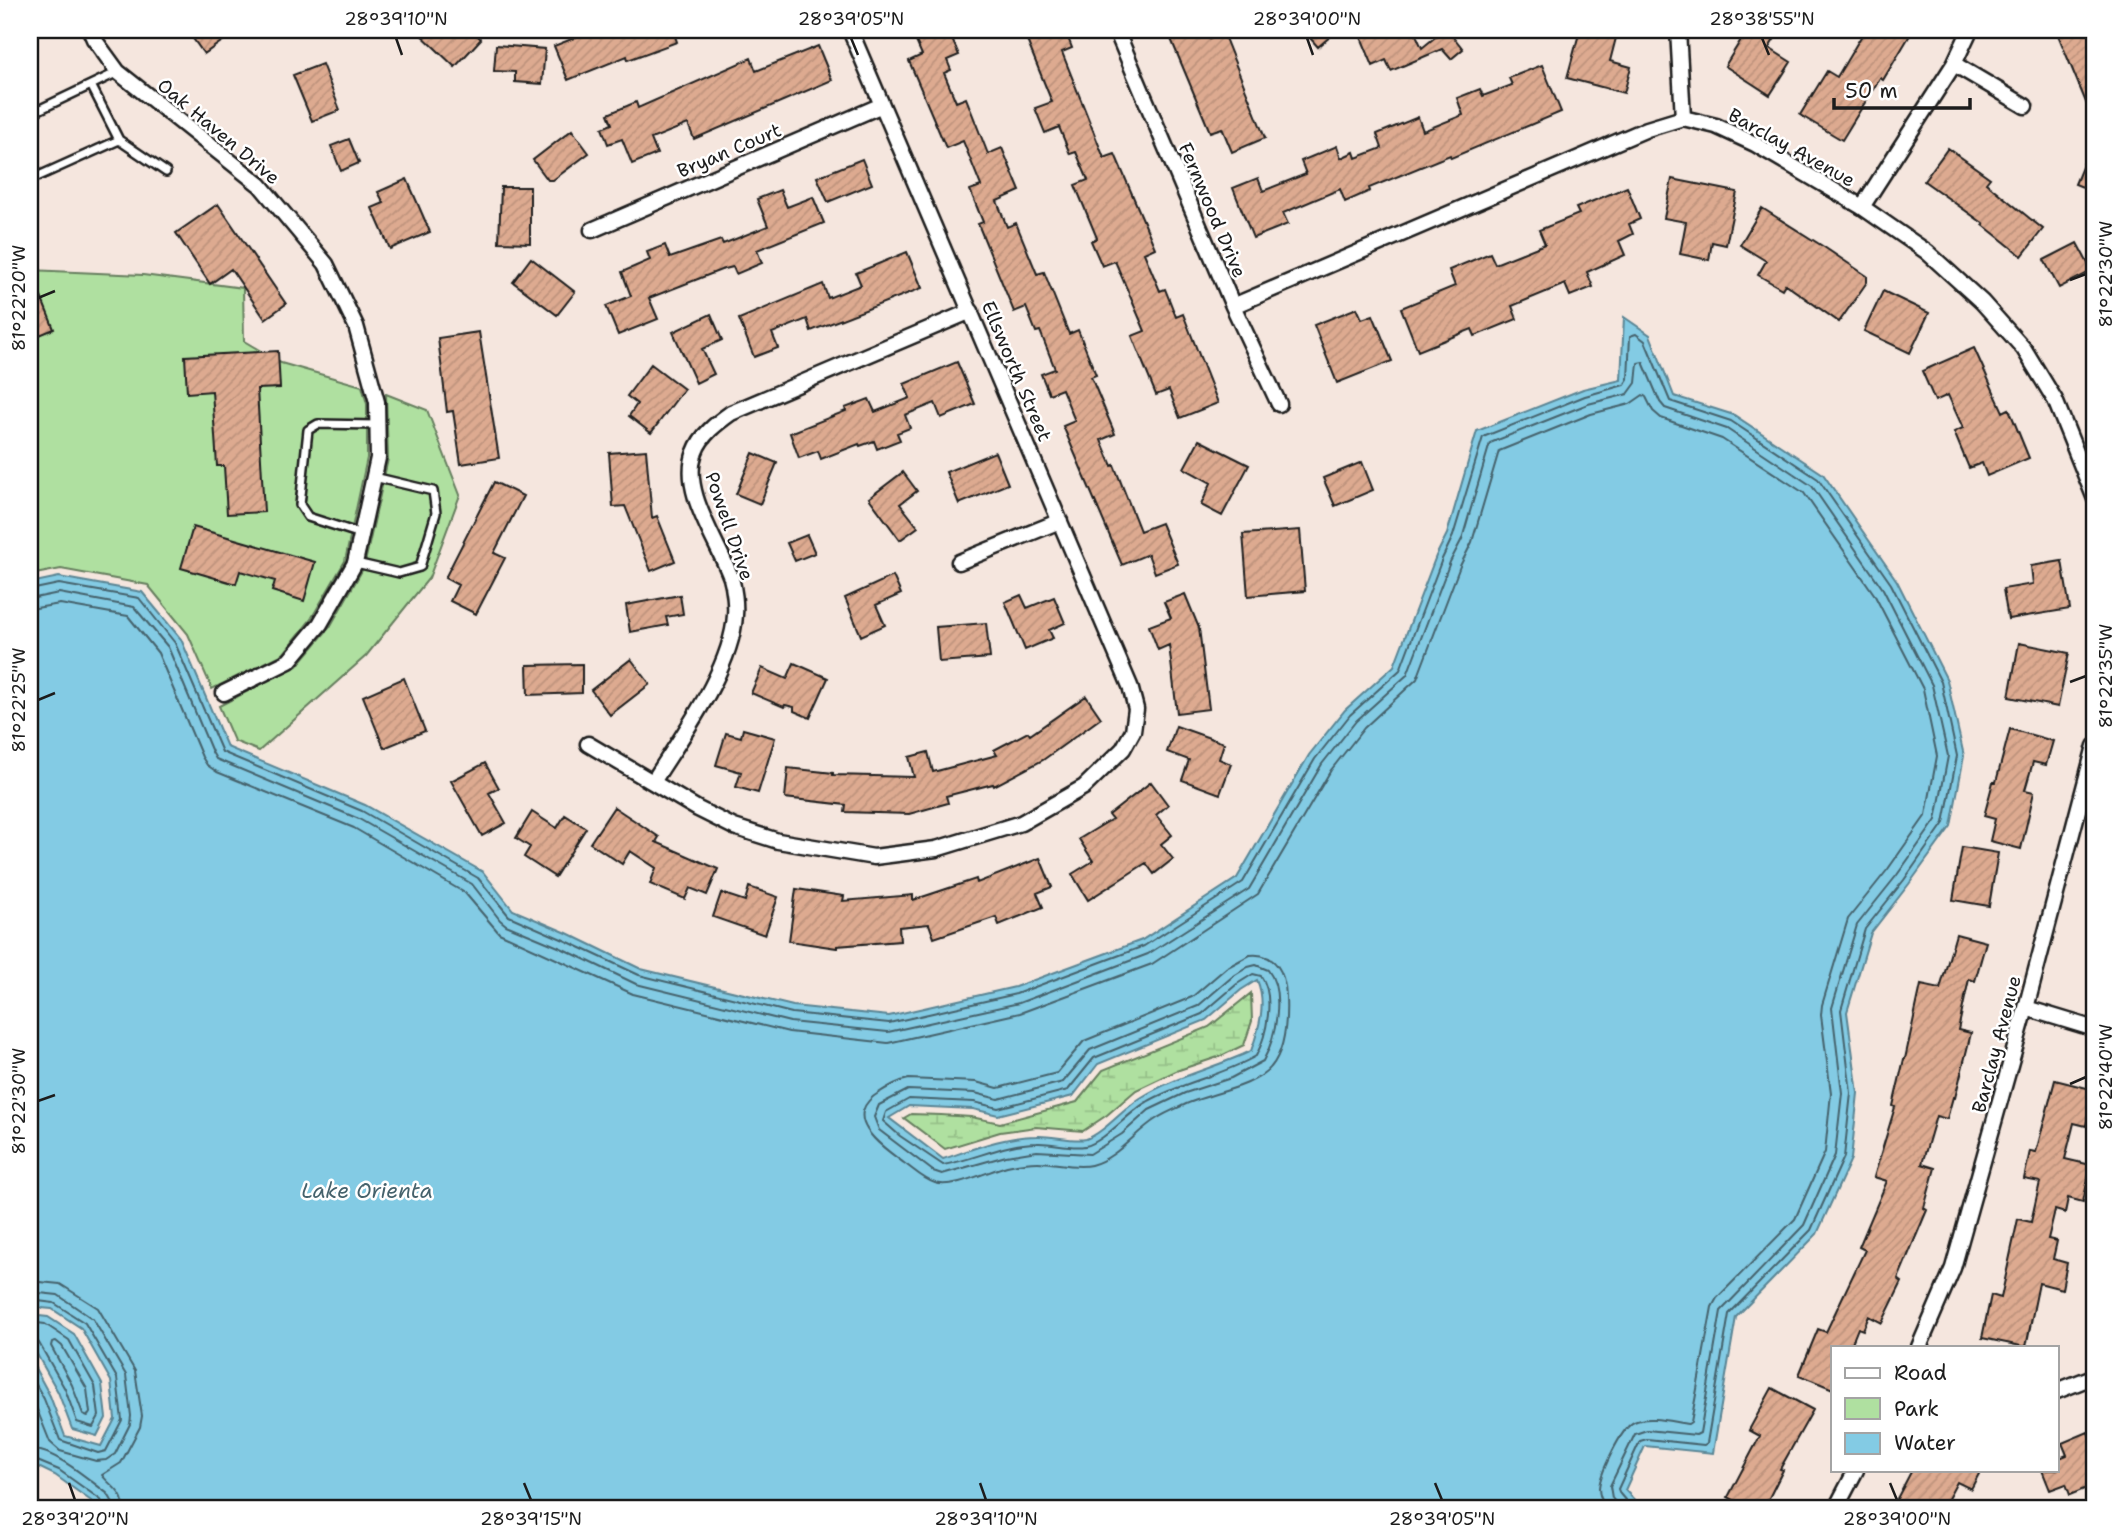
<svg xmlns="http://www.w3.org/2000/svg" width="2125" height="1538" font-family="'Shantell Sans',sans-serif">
<style>
.wetland{fill:url(#wetland-marsh);stroke:#667e5e;stroke-width:2}
.park{fill:#afe0a0;stroke:#667e5e;stroke-width:2}
.water{fill:#83cbe4;stroke:#5a8594;stroke-width:2;fill-rule:evenodd}
.lines{fill:none;stroke-linecap:round;stroke-linejoin:round}
.shore{stroke:#45626c;stroke-width:2}
.building{fill:url(#building-hatch);stroke:#1c1c1c;stroke-width:2}
.service-casing{stroke:#1c1c1c;stroke-width:12}
.minor-casing{stroke:#1c1c1c;stroke-width:19}
.service{stroke:#fff;stroke-width:7}
.minor{stroke:#fff;stroke-width:14}
.ticks{fill:none;stroke:#1c1c1c;stroke-width:2.5}
.labels{text-anchor:middle;stroke-width:5;stroke-linejoin:round;paint-order:stroke}
.street-label{font-size:19px;fill:#1c1c1c;stroke:#fff}
.water-label{font-size:21px;font-style:italic;fill:#45626c;stroke:#fff}
.neatline{fill:none;stroke:#1c1c1c;stroke-width:2.5}
.ticks-label{font-size:18px;text-anchor:middle;fill:#1c1c1c}
</style>
<defs>
<pattern id="wetland-marsh" width="20" height="14" patternUnits="userSpaceOnUse" patternTransform="scale(1.75)"><rect width="20" height="14" fill="#afe0a0"/><path d="M1 5h8M5 5V1M11 12h8M15 12V8" fill="none" stroke="#96c089"/></pattern>
<pattern id="building-hatch" width="6" height="6" patternUnits="userSpaceOnUse" patternTransform="scale(1.75)"><rect width="6" height="6" fill="#ddaa90"/><path d="M-1 1l2-2M0 6l6-6M5 7l2-2" fill="none" stroke="#bd927c"/></pattern>
</defs>
<rect width="100%" height="100%" fill="#f5e6de"/>
<filter id="ink" filterUnits="userSpaceOnUse"><feTurbulence type="fractalNoise" baseFrequency=".0143" numOctaves="2"/><feDisplacementMap in="SourceGraphic" scale="14" xChannelSelector="R" yChannelSelector="G"/><feConvolveMatrix kernelMatrix="1 2 1 2 8 2 1 2 1" color-interpolation-filters="sRGB"/></filter>
<g filter="url(#ink)">
<path class="wetland" d="M1251,993l1,28 -8,24 -23,11 -45,15 -40,19 -29,25 -24,16 -47,-4 -36,5 -55,17 -41,-31 7,-4 30,1 30,2 29,6 77,-21 26,-32 106,-43z"/>
<path class="park" d="M30,270l113,5 100,13 1,53 37,22 81,23 5,18v54l-22,103 -34,58 -28,35 -71,35 -24,-55 -40,-49 -87,-16 -31,6z
M386,394l41,16 33,85 -31,83 -63,78 -107,95 -25,-10 -15,-35 78,-40 33,-39 34,-60 24,-108z"/>
<path class="water" d="M1624,317l26,18 24,61 60,19 89,59 74,107 50,99 17,76 -13,70 -42,58 -38,49 -24,79 11,81 -7,66 -34,75 -81,83 -23,136 -68,-7 -20,44 17,18h-1541l-46,-33 -25,-12v-104l20,37 15,40 36,10 14,-27 -4,-38 -30,-53 -29,-19 -22,-2v-724l29,-6 83,15 39,47 46,108 138,58 118,67 30,38 54,23 74,36 152,37 96,10 126,-29 127,-47 95,-62 72,-123 36,-45 49,-44 42,-110 11,-22 30,-103 106,-42 38,-9zM1257,980c10,23 2,49 -6,71 -36,17 -75,25 -109,46 -17,10 -38,36 -56,42 -12,3 -36,-4 -49,-3 -32,0 -64,13 -94,23l-54,-41 20,-12 64,3 25,6 75,-19 25,-32 108,-44 35,-30z
M30,1315l18,2 26,17 28,50 4,34 -9,18 -25,-7 -14,-37 -28,-50z"/>
<g class="lines">
<path class="shore" d="M30,590l29,-6 80,14 36,45 47,109 140,59 116,67 31,38 55,24 75,35 153,38 97,10 127,-29 128,-48 99,-64 72,-123 35,-44 50,-45 42,-111 11,-23 30,-99 102,-41 39,-11 4,-6 2,-43 6,-2 9,7 25,60 61,20 87,58 73,105 50,98 16,74 -13,67 -40,57 -39,49 -24,81 10,83 -7,64 -33,73 -82,84 -22,129 -3,2 -57,-6 -7,2 -22,48 2,5 12,14
M30,599l29,-6 75,14 34,40 44,105 4,7 143,60 113,65 28,36 6,5 55,23 75,36 154,38 98,10 131,-29 129,-49 101,-65 73,-125 34,-43 51,-46 43,-113 12,-23 28,-96 98,-39 40,-10 8,-11 2,-20 5,-1 17,40 5,6 62,21 85,57 71,103 49,96 16,71 -12,64 -39,55 -40,50 -25,83 10,85 -7,62 -31,70 -83,86 -21,122 -4,2 -49,-5 -12,4 -25,52 2,12 8,10
M30,609l30,-5 68,12 30,37 44,104 5,8 10,7 137,56 111,65 34,40 134,61 156,38 99,11 132,-30 132,-49 106,-70 73,-124 33,-42 53,-49 43,-113 12,-24 27,-91 92,-37 39,-10 13,-9 3,2 7,14 8,7 61,21 82,54 70,101 49,95 14,67 -11,59 -38,54 -40,50 -26,86 -1,10 10,78 -6,59 -30,67 -78,79 -5,9 -21,115 -3,2c-16,-2 -39,-9 -54,-2 -13,6 -34,52 -35,66 0,8 3,14 7,20
M1250,955c26,-3 35,18 36,41 1,22 0,53 -15,71 -15,20 -64,27 -87,38 -9,4 -19,8 -28,14 -21,13 -40,40 -65,46 -16,4 -36,-3 -53,-3 -10,0 -22,2 -31,4 -19,5 -54,23 -72,17 -11,-3 -21,-13 -31,-20 -22,-16 -66,-46 -24,-71 10,-6 18,-11 29,-13l67,3 22,6 59,-15 27,-32 108,-44 34,-29z
M1256,965l12,5c17,22 8,68 -5,91l-32,17 -46,15 -36,17 -27,24 -32,20 -53,-3 -31,5 -64,18 -9,-3 -54,-41 -5,-13 5,-12 29,-15 67,3 23,6 65,-17 27,-32 108,-44 34,-29 16,-10z
M1253,974l8,2c14,20 6,59 -5,80 -34,20 -75,26 -109,46 -17,9 -44,41 -62,44 -15,3 -33,-4 -48,-3 -33,0 -63,17 -94,22l-43,-29 -17,-15 3,-9 23,-13 65,3 24,6 70,-18 26,-32 108,-44 35,-30z
M30,1281l30,3 38,24 37,63 7,45 -2,11 -19,36 -19,12c9,12 21,16 22,33
M30,1292l28,3 35,24 33,56 5,41 -1,8 -15,30 -9,6 -10,1 -36,-10 -10,-9 -20,-50
M30,1300l24,3 31,20 32,55 5,42 -16,31 -8,2 -38,-13 -16,-41 -14,-25
M30,1322l15,2 24,16 26,46 4,30 -6,11 -16,-5 -12,-33 -26,-46 -4,-4 -5,-1
M56,1341l6,5 25,43 3,24 -2,3 -5,-2 -11,-29 -21,-39 1,-4z
M30,1449c25,1 58,30 78,45l4,7 1,7
M30,1458l29,12 42,30 3,8"/>
</g>
<path class="building" d="M187,30h51l-34,24z
M416,30h56l9,9 -26,28z
M594,30h12l2,4 12,-4h53l4,12 -49,18 -1,-4 -59,24 -14,-34z
M911,30h37l11,25 -12,5 4,10 -7,3 12,29 10,-4 22,56 14,-6 18,43 -23,10 10,26 9,-4 21,51 7,-2 25,62 9,-4 18,45 -5,2 24,57 -14,6 11,26 2,-1 26,66 21,-8 17,41 -23,9 -7,-19 -26,11 -59,-139 12,-5 -13,-32 -13,5 -8,-20 14,-5 -15,-38 -4,1 -10,-25 -12,5 -36,-88 5,-2 -13,-32 11,-4 -18,-45 -17,7 -37,-87 13,-6z
M1047,30h18l7,18 -10,4 42,106 11,-4 40,94 -11,5 16,38 5,-2 11,28 7,-3 35,89 -38,15 -11,-28 -13,5 -24,-59 13,-5 -30,-70 -13,5 -11,-25 6,-3 -22,-53 13,-5 -12,-28 -6,2 -11,-27 -14,6 -10,-25 17,-6 -26,-64z
M1193,30h13l4,9 13,-6 42,105 -33,14 -10,-24 -12,4 -39,-93z
M1303,30h35l-20,17z
M1358,30h56l8,18 22,-18h4l15,19 -12,10 -9,-10 -51,22 -5,-11 -13,6z
M1580,30h23l14,4 -7,27 21,6 -7,26 -57,-15z
M1747,30h14l14,8 -6,10 22,14 -21,33 -45,-29z
M1865,30h48l-30,50 -3,-2 -38,62 -42,-25 27,-44 10,6z
M2056,30h39v94z
M496,45l49,4 -3,35 -27,-2v-10l-21,-1z
M818,46l14,34 -138,59 -6,-15 -37,15 6,15 -25,10 -10,-25 -14,5 -6,-16 10,-4 -4,-10 28,-12 2,6 113,-50 5,13z
M322,64l18,46 -28,11 -19,-46z
M1542,65l19,47 -110,46 -1,-3 -81,33 1,3 -25,11 -5,-13 -57,24 5,11 -35,14 -20,-50 25,-10 5,13 43,-17 -5,-13 36,-15 4,12 13,-6 2,6 26,-10 -5,-14 41,-17 5,14 40,-16 -6,-17 23,-9 3,7 29,-11 -3,-7z
M572,130l17,23 -36,27h-5l-15,-20z
M2095,136v56l-20,-8z
M349,139l10,24 -18,8 -10,-25z
M1948,148l42,30 -4,5 57,46 -21,27 -39,-31 1,-1 -60,-43z
M862,159l10,25 -44,18 -11,-25z
M407,179l23,53 -40,17 -18,-41 12,-5 -6,-11z
M1672,179l65,13 -11,53 -14,-3 -3,18 -29,-6 6,-32 -22,-4z
M501,187h29v56l-31,-1z
M1627,187l13,32 -11,5 4,10 -14,7 6,14 -38,17 6,15 -23,9 -5,-12 -53,22 5,13 -42,17 -3,-7 -54,22 -17,-43 54,-22 -6,-16 41,-17 5,11 50,-20 -6,-14 40,-16 -3,-6z
M780,190l7,17 26,-10 11,26 -67,27 5,13 -26,11 -3,-7 -12,3 -72,28 9,21 -40,16 -12,-29 25,-10 -9,-24 28,-12 -3,-8 18,-7 5,13 51,-18 2,4 45,-18 -11,-27z
M218,204l68,100 -21,15 -34,-50 -21,15 -34,-51z
M1762,208l62,39 43,29v6l-28,40 -54,-38 -3,5 -24,-14 8,-14 -26,-16z
M2077,243l15,28 -33,17 -15,-28z
M907,252l15,36 -111,43 -4,-12 -35,14 6,15 -24,9 -15,-38 84,-35 5,14 33,-13 -5,-12z
M531,258l44,34 -18,23 -44,-33z
M1883,291l46,22 -19,40 -46,-22z
M41,297l13,32 -24,10v-38z
M1357,308l5,11 11,-4 19,46 -55,22 -23,-58z
M711,314l11,26 -20,9 12,25 -18,9 -23,-51z
M479,332l20,126 -38,6 -8,-53 -6,1 -9,-74z
M1974,348l29,64 6,-3 20,49 -42,18 -5,-13 -13,5 -15,-36 9,-4 -15,-33 -13,6 -13,-30z
M278,351l2,37 -23,1 7,123 -37,2 -3,-48h-7l-5,-75 -25,2 -2,-37z
M957,362l18,42 -34,14 -6,-15 -30,12 5,13 -13,5 3,7 -23,9 -3,-8 -14,5 -1,-2 -38,15 -3,-8 -19,7 -9,-25 56,-22 -1,-3 24,-9 6,13 35,-14 -6,-14z
M651,364l33,25 -33,44 -22,-17 8,-12 -10,-8z
M1199,440l50,25 -27,51 -21,-11 10,-22 -27,-15z
M646,450l6,68 5,-2 18,45 -24,10 -26,-65 -12,1 -4,-54z
M995,452l13,32 -49,20 -13,-32z
M753,453l24,10 -17,41 -24,-10z
M1362,462l11,28 -38,16 -12,-28z
M903,472l14,19 -17,13 18,23 -18,13 -31,-42z
M494,482l29,14 -29,57 11,5 -29,56 -26,-13 8,-16 -13,-7z
M193,527l122,35 -11,39 -32,-10 3,-10 -35,-10 -4,13 -55,-16z
M1300,530l5,61 -57,5 -5,-62z
M807,535l8,18 -20,8 -8,-18z
M2062,561l8,48 -62,10 -5,-30 30,-5 -2,-18z
M893,576l8,18 -25,11 9,20 -24,11 -16,-38z
M1185,594l14,34 10,81 -32,4 -8,-68 -11,5 -9,-24 22,-8 -7,-16z
M680,595l3,19 -17,3 2,8 -38,7 -4,-27z
M1021,595l6,13 27,-11 11,26 -16,7 4,8 -28,12 -20,-48z
M986,623l4,35 -51,4 -3,-35z
M2019,643l50,10 -11,54 -49,-10z
M631,659l19,25 -40,31 -19,-25z
M794,663l34,15 -18,40 -16,-7v-4l-9,-2 -1,2 -33,-14 11,-25 25,11z
M582,664v29l-54,2 -1,-30z
M404,678l21,53 -41,17 -21,-52z
M1086,696l15,22 -58,42 -49,26 -1,-2 -47,12 2,7 -39,11 -64,-2 1,-7 -61,-7 3,-30 45,5v2l81,2 -5,-20 19,-5 5,20 64,-17 -3,-5 34,-18 2,3z
M1176,726l48,17 -5,16 12,5 -11,30 -38,-14 7,-20 -22,-8z
M743,729l32,9 -17,55 -22,-6 5,-15 -25,-7 10,-32 15,4z
M2010,729l43,12 -7,24 -13,-3 -8,28 9,2 -13,57 -31,-8 5,-22 -11,-3 9,-34h3z
M485,763l14,25 -10,5 17,30 -24,13 -31,-55z
M1151,782l17,23 -12,10 16,20 -11,9 12,15 -19,15 -8,-11 -58,37 -16,-26 21,-13 -14,-22 33,-20 -3,-4z
M614,807l45,30 -3,5 62,27 -11,26 -17,-7 -5,11 -35,-15 6,-16 -26,-17 -8,13 -32,-21z
M532,812l25,16 8,-13 21,13 -31,49 -31,-20 6,-10 -14,-9z
M1962,847l36,6 -9,53 -36,-6z
M1040,858l12,29 -15,6 6,14 -44,18 -3,-8 -62,21 -5,-14 -30,3 1,14 -63,5v2l-48,-7 7,-52 48,7 -1,5 70,-6v5l63,-21 1,4z
M749,887l29,10 -13,38 -52,-18 8,-24 24,8z
M1956,934l30,8 -11,39 -6,-2 -11,51 13,3 -16,65 -2,-1 -6,22 -11,-3 -14,48 13,4 -11,40 3,2 -29,69 4,3 -20,41 -13,-7 -6,14 -5,-2 -6,15 8,4h-27v42l-34,-14 19,-46 8,3 39,-82 -6,-3 28,-66 -13,-4 21,-70 -2,-1 11,-47h1l16,-74 19,4z
M2055,1080l40,10v27l-7,-2 -2,11 -12,-3 -9,36 26,6 -8,37 -15,-4 -3,15 -10,-3 -7,29 9,2 -4,18 14,4 -5,26 -23,-6 -13,64 -44,-9 9,-43 10,3 17,-79 13,3 9,-40 -16,-3 6,-28 6,1z
M1772,1388l41,22 -33,59 3,1 -19,38h-15l-21,-11 32,-61 -11,-6z
M2088,1432l7,17v23l-5,2 4,11 -24,10 -4,-11 -16,6 -8,-20h15v-11l10,-4 -5,-12z
M1912,1470h69l-10,19 -14,-7 -14,26h-51z"/>
<g class="lines">
<g class="service-casing">
<path id="service" d="M91,85l28,55
M30,114l88,-42
M30,180l89,-40 47,32
M361,534l-53,-17 -8,-12 8,-75 10,-6 59,1
M356,563l43,10 21,-6 16,-54 -3,-22 -59,-14"/>
</g>
<g class="minor-casing">
<path id="minor" d="M90,30l4,9 24,33 142,113 66,79 30,62 21,76 1,56 -23,105 -35,61 -31,37 -65,32
M1116,30l117,276 46,98
M1678,30l5,88
M1954,64l71,42
M1862,207l92,-143 16,-34
M592,230l290,-125
M1233,306l414,-177 36,-11 33,8 39,18 107,63 65,45 55,50 42,47 31,51 40,99
M959,562l101,-41
M588,744l110,65 36,18 44,14 96,16 62,-8 85,-26 63,-36 39,-38 10,-18 3,-22 -6,-23 -280,-656
M653,782c28,-45 79,-113 82,-167 1,-11 -1,-27 -4,-37 -13,-37 -51,-87 -36,-126 6,-17 22,-29 36,-39l240,-102
M2026,1008l69,21
M1919,1347l34,-79 73,-260 69,-262
M2057,1391l38,-15
M1836,1508l20,-38"/>
</g>
<use href="#service" class="service"/>
<use href="#minor" class="minor"/>
</g>
</g>
<path class="ticks" d="M396,38l6,17M851,38l7,17M1307,38l6,17M1762,38l7,17M2070,280l16,-6M38,298l17,-7M2070,682l16,-6M38,700l17,-7M2070,1084l16,-7M38,1101l17,-6M69,1483l6,17M524,1483l7,17M980,1483l6,17M1435,1483l7,17M1890,1483l7,17"/>
<g class="labels">
<g class="street-label">
<text transform="translate(219 131) rotate(40)" y="7">Oak Haven Drive</text>
<text transform="translate(1792 147) rotate(29)" y="7">Barclay Avenue</text>
<text transform="translate(729 150) rotate(-23)" y="7">Bryan Court</text>
<text transform="translate(1213 210) rotate(67)" y="7">Fernwood Drive</text>
<text transform="translate(1017 371) rotate(67)" y="7">Ellsworth Street</text>
<text transform="translate(730 526) rotate(71)" y="7">Powell Drive</text>
<text transform="translate(1996 1044) rotate(-75)" y="7">Barclay Avenue</text>
</g>
<g class="water-label">
<text x="367" y="1198">Lake Orienta</text>
</g>
</g>
<rect width="2125" height="1538" fill="none" stroke="#fff" stroke-width="77"/>
<rect x="1831" y="1346" width="228" height="126" fill="#ffffff" stroke="#a4a4a4" stroke-width="2"/>
<rect x="1845" y="1368" width="35" height="10" fill="#ffffff" stroke="#a4a4a4" stroke-width="2"/>
<text x="1894" y="1380" font-size="21" fill="#1c1c1c">Road</text>
<rect x="1845" y="1398" width="35" height="21" fill="#afe0a0" stroke="#a4a4a4" stroke-width="2"/>
<text x="1894" y="1416" font-size="21" fill="#1c1c1c">Park</text>
<rect x="1845" y="1433" width="35" height="21" fill="#83cbe4" stroke="#a4a4a4" stroke-width="2"/>
<text x="1894" y="1450" font-size="21" fill="#1c1c1c">Water</text>
<path d="M1834 98v10h136v-10" fill="none" stroke="#1c1c1c" stroke-width="3.5"/>
<text x="1845" y="98" font-size="21" fill="#1c1c1c" stroke="#ffffff" stroke-width="5" paint-order="stroke">50 m</text>
<rect x="38" y="38" width="2048" height="1462" class="neatline"/>
<g class="ticks-label">
<text x="396" y="25">28°39'10"N</text>
<text x="851" y="25">28°39'05"N</text>
<text x="1307" y="25">28°39'00"N</text>
<text x="1762" y="25">28°38'55"N</text>
<text transform="translate(2106 274) rotate(-90)" y="6">81°22'30"W</text>
<text transform="translate(19 298) rotate(-90)" y="6">81°22'20"W</text>
<text transform="translate(2106 676) rotate(-90)" y="6">81°22'35"W</text>
<text transform="translate(19 700) rotate(-90)" y="6">81°22'25"W</text>
<text transform="translate(2106 1077) rotate(-90)" y="6">81°22'40"W</text>
<text transform="translate(19 1101) rotate(-90)" y="6">81°22'30"W</text>
<text x="75" y="1525">28°39'20"N</text>
<text x="531" y="1525">28°39'15"N</text>
<text x="986" y="1525">28°39'10"N</text>
<text x="1442" y="1525">28°39'05"N</text>
<text x="1897" y="1525">28°39'00"N</text>
</g>
</svg>
